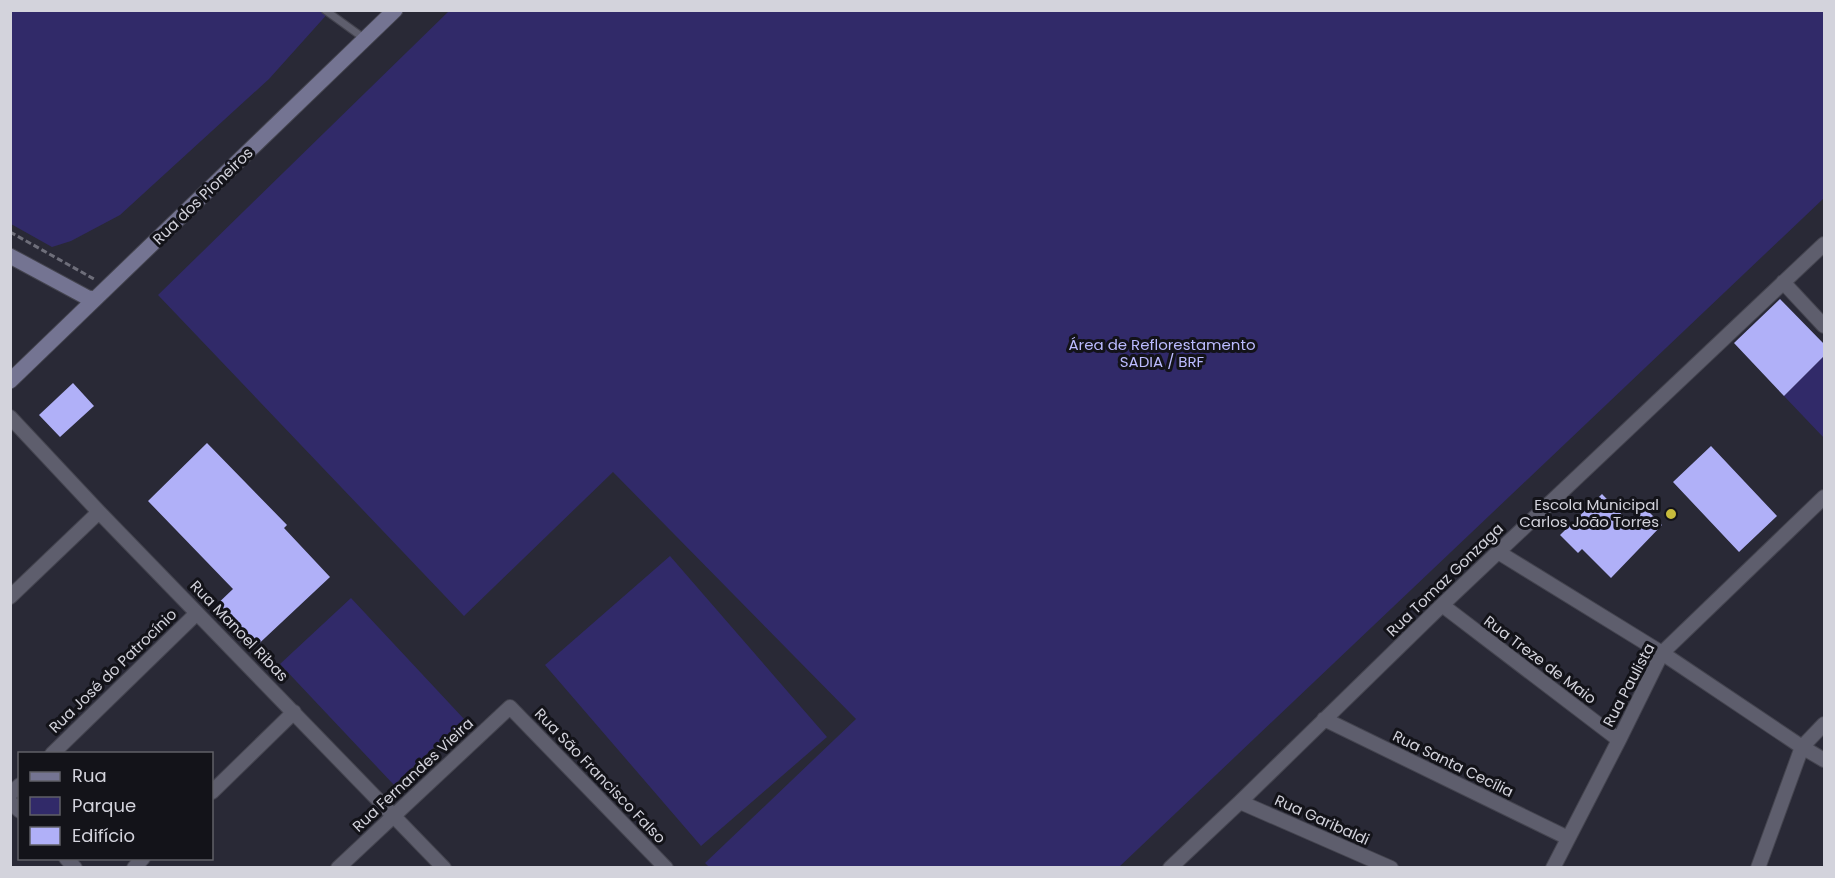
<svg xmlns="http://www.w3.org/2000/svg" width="1835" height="878" font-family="Poppins,sans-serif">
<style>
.green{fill:#312a69}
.building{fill:#b0b0f8}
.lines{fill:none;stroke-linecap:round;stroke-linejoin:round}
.lane-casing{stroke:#44444f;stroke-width:9}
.street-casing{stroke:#44444f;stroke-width:16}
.secondary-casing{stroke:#44444f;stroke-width:17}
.path{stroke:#6e6e7a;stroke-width:3;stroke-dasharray:6 3;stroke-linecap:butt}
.lane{stroke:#5e5e6d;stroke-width:7}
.street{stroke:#5e5e6d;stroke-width:14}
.secondary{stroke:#747492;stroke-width:15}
.poi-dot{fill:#c7bb3c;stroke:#131319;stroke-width:2}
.labels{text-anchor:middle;stroke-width:6;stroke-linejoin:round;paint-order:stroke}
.street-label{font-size:15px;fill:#d3d3dc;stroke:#131319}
.park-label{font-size:15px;fill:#bbbbfe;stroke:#131319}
.poi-label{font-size:15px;fill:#d3d3dc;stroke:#131319;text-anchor:end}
</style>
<rect width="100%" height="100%" fill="#292936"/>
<path class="green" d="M11,11h319l-61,68 -149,136 -49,26 -19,6 -41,-23z
M449,11h1375v187l-705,669h-410l-4,-4 151,-144 -243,-247 -149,144 -306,-321z
M1824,356v82l-40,-42z
M670,556l157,181 -126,109 -156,-181z
M351,598l113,121 -70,66 -114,-121z"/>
<path class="building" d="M1780,299l44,45v12l-40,40 -50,-53z
M73,383l21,23 -34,31 -21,-22z
M207,443l80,82 -3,3 46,49 -80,75 -39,-42 22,-21 -85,-88z
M1711,446l66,70 -38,36 -66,-70z
M1602,494l27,28 15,-15 18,18 -51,53 -29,-29 -4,4 -18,-18z"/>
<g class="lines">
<g class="lane-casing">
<path id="lane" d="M325,10l40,29"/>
</g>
<g class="street-casing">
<path id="street" d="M1783,282l41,44
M10,417l89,95 345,356
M1498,552l164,101 140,94 22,13
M10,597l89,-85
M1442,605l177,135
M1324,719l244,119
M52,754l145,-141
M212,792l82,-80
M10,794l10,-9
M10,802l10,9
M1240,802l151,66
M66,858l9,10
M134,868l9,-10
M338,868l172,-161 156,161
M1170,868l70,-66 202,-197 382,-361
M1553,868l66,-128 43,-87 162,-156
M1758,868l44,-121 22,-23"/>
</g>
<g class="secondary-casing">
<path id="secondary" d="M10,256l78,42 7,1
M10,381l385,-371"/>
</g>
<path class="path" d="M10,232l84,47"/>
<use href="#lane" class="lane"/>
<use href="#street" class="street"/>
<use href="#secondary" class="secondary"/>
</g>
<circle class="poi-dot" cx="1671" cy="514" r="6"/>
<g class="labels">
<g class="street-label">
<text transform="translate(203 196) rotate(-44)" y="5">Rua dos Pioneiros</text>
<text transform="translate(1445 580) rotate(-44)" y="5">Rua Tomaz Gonzaga</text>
<text transform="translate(239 631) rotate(46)" y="5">Rua Manoel Ribas</text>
<text transform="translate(1540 660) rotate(37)" y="5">Rua Treze de Maio</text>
<text transform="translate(113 671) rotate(-44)" y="5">Rua José do Patrocínio</text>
<text transform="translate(1629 685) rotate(-62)" y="5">Rua Paulista</text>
<text transform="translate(1453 764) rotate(26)" y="5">Rua Santa Cecília</text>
<text transform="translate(413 775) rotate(-43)" y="5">Rua Fernandes Vieira</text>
<text transform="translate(600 776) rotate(46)" y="5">Rua São Francisco Falso</text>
<text transform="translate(1322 820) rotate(24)" y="5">Rua Garibaldi</text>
</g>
<g class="park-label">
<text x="1162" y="350">Área de Reflorestamento<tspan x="1162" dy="17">SADIA / BRF</tspan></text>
</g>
<g class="poi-label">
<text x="1659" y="510">Escola Municipal<tspan x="1659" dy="17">Carlos João Torres</tspan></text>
</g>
</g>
<rect width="1835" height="878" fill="none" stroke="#d3d3dc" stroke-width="24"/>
<rect x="18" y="752" width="195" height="108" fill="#131319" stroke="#606067" stroke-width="1.5"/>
<rect x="30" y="772" width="30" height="9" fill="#747492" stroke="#606067" stroke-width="1.5"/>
<text x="72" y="782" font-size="18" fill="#d3d3dc">Rua</text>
<rect x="30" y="797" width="30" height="18" fill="#312a69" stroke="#606067" stroke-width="1.5"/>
<text x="72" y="812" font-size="18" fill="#d3d3dc">Parque</text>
<rect x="30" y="827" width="30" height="18" fill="#b0b0f8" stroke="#606067" stroke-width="1.5"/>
<text x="72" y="842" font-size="18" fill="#d3d3dc">Edifício</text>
</svg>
